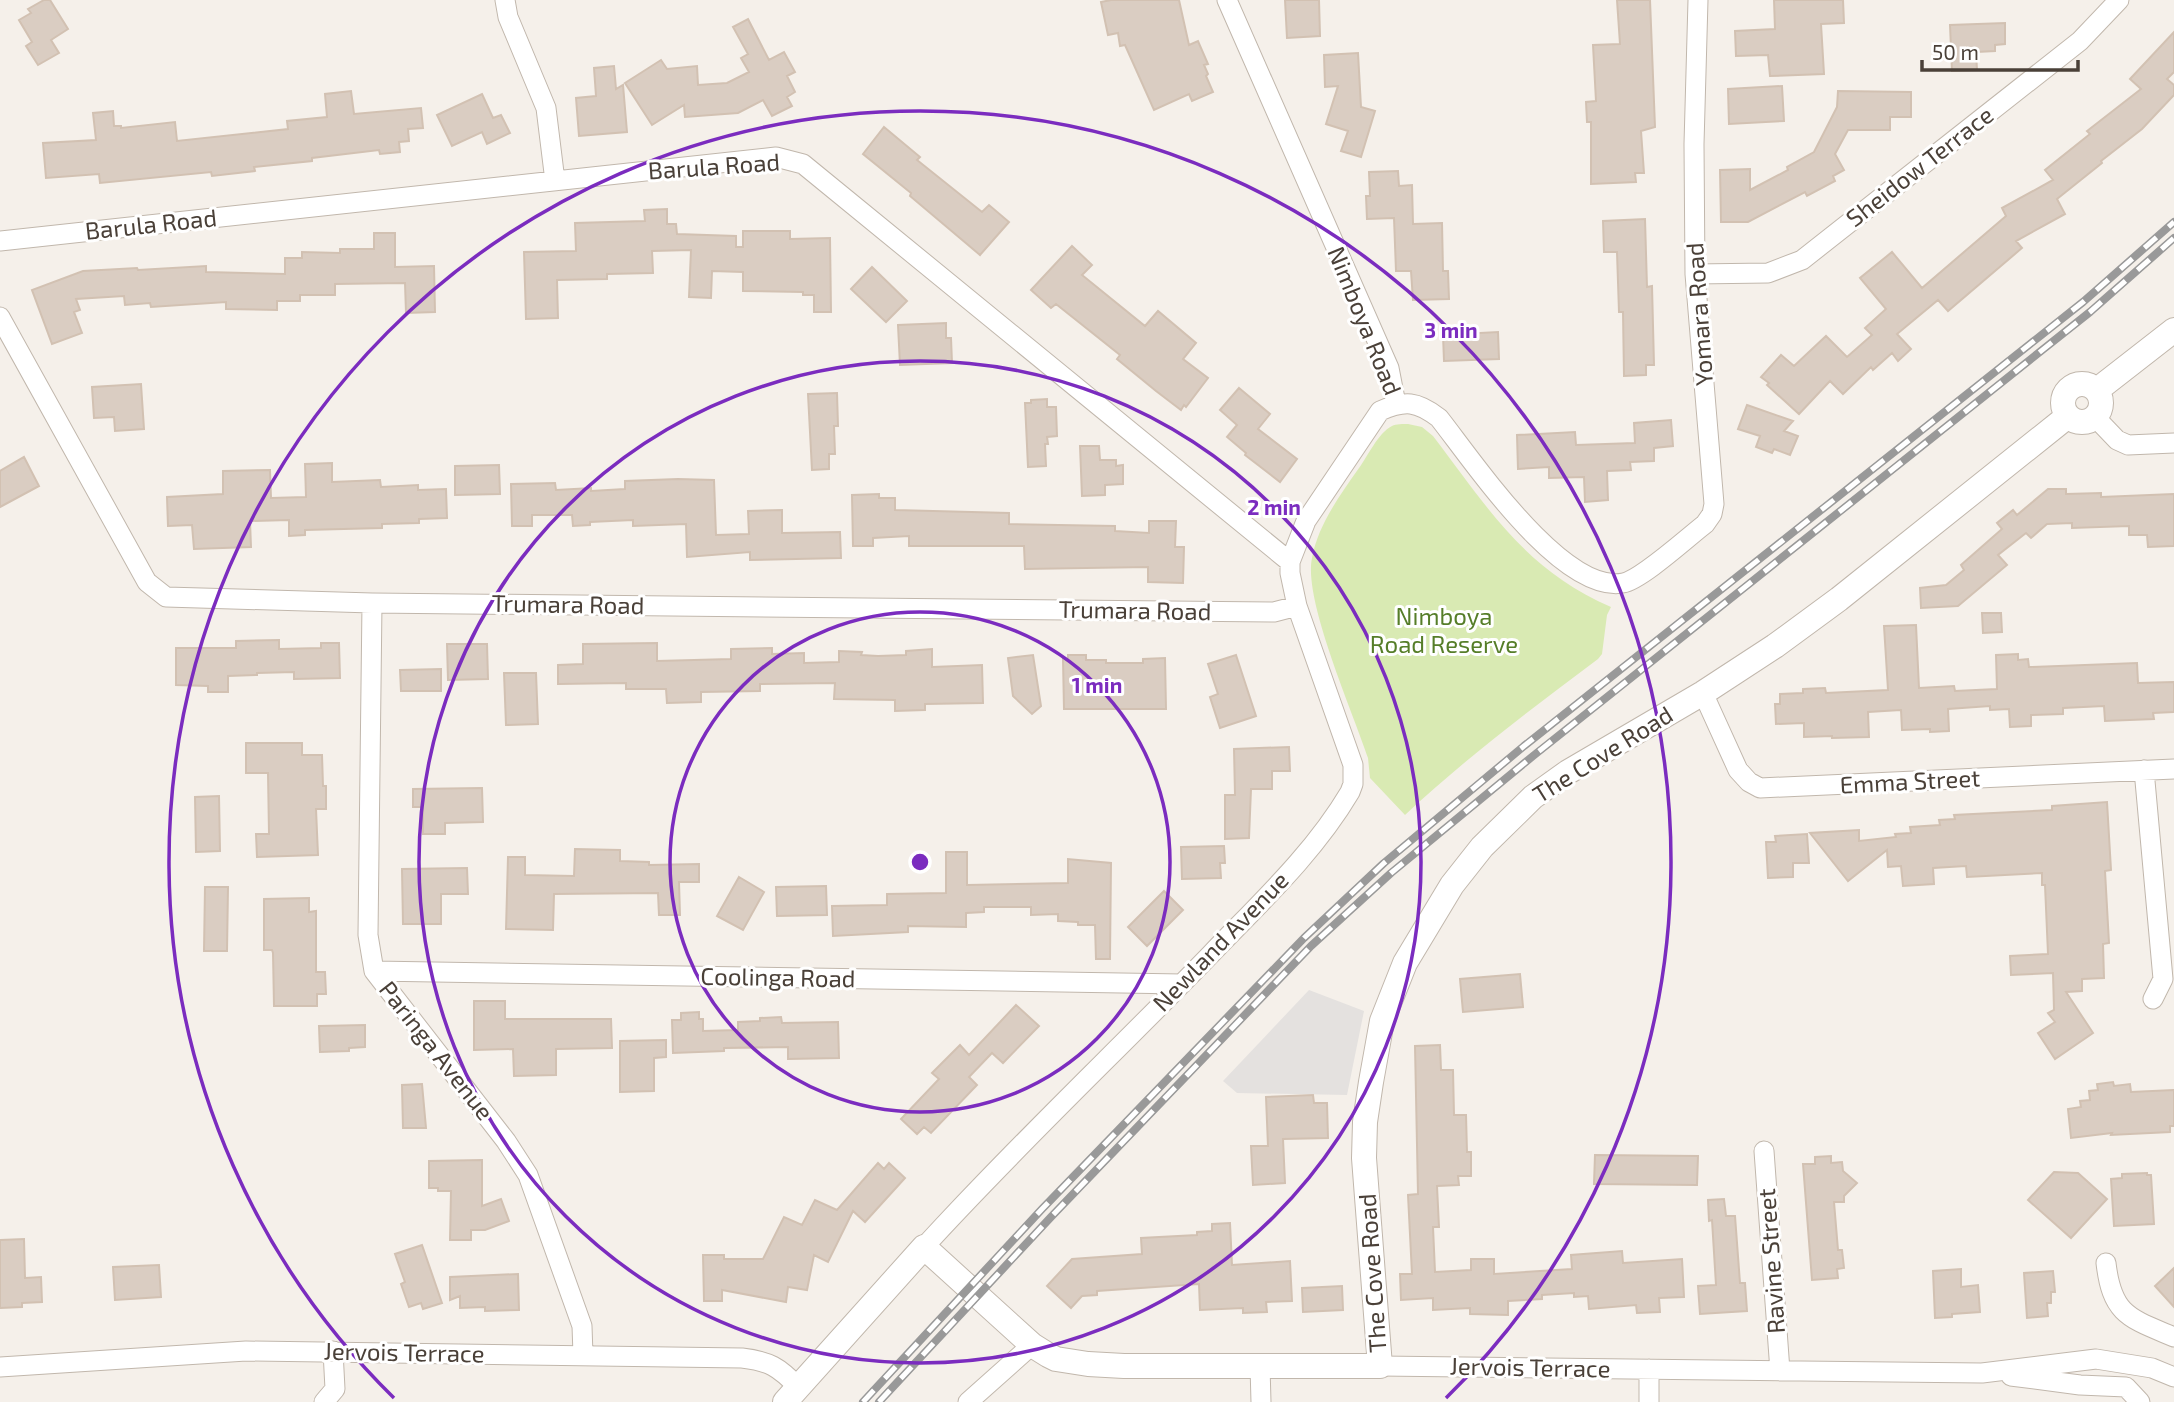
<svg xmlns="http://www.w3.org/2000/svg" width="2174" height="1402" font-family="'Exo 2',sans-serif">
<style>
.green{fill:#d9eab3}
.parking{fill:#e4e1df}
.building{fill:#dacdc2;stroke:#d2c1b2;stroke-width:2}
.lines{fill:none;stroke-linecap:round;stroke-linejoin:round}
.minor-casing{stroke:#c1b7ac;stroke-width:21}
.tertiary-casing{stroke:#c1b7ac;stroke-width:26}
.minor{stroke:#fff;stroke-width:19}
.tertiary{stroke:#fff;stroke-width:24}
.rail-casing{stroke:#999;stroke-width:8}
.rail{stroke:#fff;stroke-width:5;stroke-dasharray:16;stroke-linecap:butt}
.ring{fill:none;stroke:#7b2cbf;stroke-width:3.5}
.labels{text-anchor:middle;stroke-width:6;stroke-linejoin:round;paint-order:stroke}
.street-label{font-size:24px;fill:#4a4038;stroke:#fff}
.park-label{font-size:24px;fill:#567e29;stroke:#fff}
.centre{fill:#7b2cbf;stroke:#fff;stroke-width:3.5}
.ring-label{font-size:21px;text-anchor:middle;font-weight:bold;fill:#7b2cbf;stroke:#fff;stroke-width:6;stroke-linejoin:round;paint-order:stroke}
</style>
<rect width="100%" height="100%" fill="#f5f0ea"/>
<path class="green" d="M1408,424l14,3 11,9c55,72 91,133 178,171l-4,8 -5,39 -4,5c-67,50 -132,99 -193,156l-35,-37 -2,-20c-15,-46 -65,-158 -56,-200 6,-33 28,-63 47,-90 9,-12 19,-35 33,-42 4,-2 11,-2 16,-2z"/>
<path class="parking" d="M1309,990l55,21 -17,84 -110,-2 -14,-12z"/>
<path class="building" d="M44,0h6l18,29 -17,11 8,13 -21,12 -12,-19 6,-4 -13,-22 12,-7 -3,-4z
M1111,0h68l10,45 9,-4 10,23 -4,1 4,9 -2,2 7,16 -21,9 -3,-7 -35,16 -29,-65 -5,1 -2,-13 -10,2 -7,-33z
M1285,0h34l1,36 -33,2z
M1617,0h33l5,127 -14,4 3,42h-9l1,9 -45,2v-62h-4l-1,-20 10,-1 -3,-56 27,-1z
M1774,0h69l1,23 -23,1 3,50 -54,2 -2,-21 -32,1 -1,-25 40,-2z
M748,19l21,41 15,-8 11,20 -8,4 8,16 -8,5 5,9 -20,10 -9,-16 -25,13 -53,4 -1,-12 -32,20 -27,-42 36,-23 6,9 30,-3 1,19 29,-2 22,-11 -8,-14 7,-4 -15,-27z
M2005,23v21l-10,1v6l-19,1 1,18 -25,1 -2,-46z
M2174,32v40l-7,7 7,6v10l-32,34 -41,32 1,2 -45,36 8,15 -49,27 6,7 -74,63 -10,-11 -41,34 14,15 -13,12 -6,-8 -19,17 -2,-3 -28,27 -13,-13 -31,33 -32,-29 2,-2 -8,-6 20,-22 13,11 32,-30 21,21 25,-22 -7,-7 21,-19 -26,-31 32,-26 30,36 84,-72 -4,-8 51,-28 -8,-10 45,-36 -3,-3 54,-42 -11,-10z
M1358,53l3,54 14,4 -14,46 -20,-6 7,-20 -22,-7 12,-38 -13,1 -1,-32z
M614,66l2,23 7,-4 4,47 -48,4 -3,-38 20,-2 -2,-28z
M1782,86l2,35 -55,3 -1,-35z
M351,91l3,23 67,-6 2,20 -15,1 1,12 -10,1 1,10 -20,2 -1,-4 -67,8v3l-58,6 1,4 -43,5 -1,-4 -111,11 -1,-9 -53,4 -3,-35 53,-3 -3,-27 20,-2 1,15h7v2l54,-6 2,19 111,-12 -1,-8 40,-4 -2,-23z
M1838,91l73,1v25h-21v13h-42l-13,24 9,16 -11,6 2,5 -28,15 -2,-4 -57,30h-27l-1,-52 30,-1v21l38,-20 -1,-3 27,-15 23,-45z
M482,94l11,24 8,-3 9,18 -23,11 -5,-12 -30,14 -15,-31z
M884,127l36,30 -3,3 65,52 7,-7 20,17 -29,33 -70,-59 1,-3 -48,-39z
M1398,171l1,15 13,-1 1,39 29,-1 1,48h5l1,28 -36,1 -2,-29h-15l-2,-53 -27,1 -1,-23h4l-1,-24z
M667,209v15h9l1,10 59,2v11h7v-16h47v8l40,-1 1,74h-17v-17h-11v-3l-60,-1v-19l-31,-1 -1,27 -22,-1 2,-47 -39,1 1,22 -46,1v5l-50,1 1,38 -32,1 -2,-67 52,-1 -1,-28 70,-2 -1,-11z
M1645,219l2,68 5,-1 2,79h-8v10l-22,1 -1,-64h-4l-2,-60h-13l-1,-31z
M374,233h21v34l39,-1 1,46 -29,1 -1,-30 -70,1v11h-35v6h-23v9l-51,-1v-7l-75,5 -1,-4 -25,2 -1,-9 -48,3 4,11 -6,2 8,21 -30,11 -20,-54 51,-19 54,-3 1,2 68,-4v6l79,2v-16h17v-6l38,1v-4h34z
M1072,246l20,19 -10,10 63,51 13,-15 38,32 -13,16 25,19 -22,29 -2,-2 -3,5 -25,-19 -39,-32 3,-4 -64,-51 -5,4 -20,-18z
M872,267l35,34 -21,21 -35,-33z
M946,323v15h5l1,25 -52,2 -2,-40z
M1498,332l1,27 -55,2 -1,-26z
M141,384l3,45 -29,2 -1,-14 -20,1 -2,-31z
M1239,388l31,26 -12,15 39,30 -17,23 -35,-27 1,-2 -19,-16 10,-12 -17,-15z
M837,393l1,33h-4l1,28h-6v15l-17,1 -4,-76z
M1047,399v8h9l1,29 -10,1 1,7h-3l1,22 -18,1 -3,-64h6v-3z
M1747,405l46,16 -9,10 14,5 -8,19 -16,-6 -2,4 -16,-6 4,-11 -22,-7z
M1671,420l2,26 -19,2v13l-24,1 1,8 -24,1 1,29 -23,2 -1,-25 -35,1v-11l-31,2 -1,-34 58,-3 1,13 59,-2 -1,-20z
M1080,446h19l1,14h16v6l7,-1v19l-18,1v10l-23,1z
M24,457l15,29 -39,21v-36z
M332,463v19l48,-2 1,7 37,-2v5l28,-1 1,29 -28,1v4l-37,1v4l-77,2v5l-16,1v-16l-39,1 1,26 -57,2 -2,-24 -24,1 -1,-29 56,-3v-23l47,-1 1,28 35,-1 -1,-33z
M499,465l1,29 -45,1v-29z
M678,479l36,1 2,55 33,-1 -1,-23 34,-1v23l58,-1 1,26 -91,2v-8l-63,5 -1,-33 -53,2v-6l-43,2v3l-17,1 -1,-11h-40v11h-20l-1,-42 44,-1 1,7 35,-2v3l34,-2v-8z
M2048,489h18v5l35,-1v4l73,-3v52l-26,1 -1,-12h-18v-9l-57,2v-5l-25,1 -16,14 -5,-5 -28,22 9,10 -49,41 -37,2 -1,-20 26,-3 18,-15 -3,-5 41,-36 -5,-6 16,-13 4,5z
M879,494v4h16v12l114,3v11l106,2v5l34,2v-12h27l-1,26h9l-1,36 -35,-1v-15l-123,2 -1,-23h-115v-10l-36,2v8h-20l-1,-51z
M1982,613h19l1,19 -19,1z
M1916,625l3,63 35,-2 1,5 42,-2 -1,-34 22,-1v6l10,-1 1,8 108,-4 1,20 36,-1v30l-21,1 1,6 -49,2 -1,-15 -41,2v6l-32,1v11l-21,1 -1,-18 -19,1v-4l-42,3 1,22 -19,1v-3l-28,1 -1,-20 -33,2 1,25 -37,1v-2l-28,1v-14l-28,1 -1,-20h5v-10l23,-1v-4l22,-1 1,5 62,-3 -4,-64z
M279,640v9l42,-1v-5h18l1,35 -46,1v-7l-37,1v2l-29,1v16h-20v-6l-32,-1v-37h60v-7z
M657,643v18l74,-2v-10l41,-1v6l32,-1v10l35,-1v-11l23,1 -1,3 17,1 28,-1v-4l26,-2v18l50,-2 1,38 -58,1v6l-30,1v-11l-61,-1 1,-16 -75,1v7l-59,1v10l-34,1 -1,-14h-40v-6l-68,1v-19l25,-1v-20z
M447,644h40l1,35 -40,1z
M1033,655l8,51 -9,8 -19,-18 -5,-38z
M1068,655h18v5h20v3h37v-4l22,-1 1,51h-102l-1,-50h5z
M1236,655l20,61 -36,12 -10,-31 8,-3 -10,-30z
M441,669v22h-40l-1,-21z
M504,673h32l2,51 -32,1z
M246,743h56v12h20l1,31h3v23h-10l2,46 -61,2 -1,-23h13l-1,-61h-22z
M1289,747l1,24h-18v18h-21l-2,49 -24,1v-44h10l-1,-46z
M482,788l1,34 -38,1v11h-22v-27h-10v-18z
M219,796l1,55 -24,1 -1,-55z
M2107,802l4,68 -6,1 4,72 -6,1 1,34 -22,1v12l-16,1 27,41 -38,26 -17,-26 17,-11 -7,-9 6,-3 -1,-37 -42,2 -1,-19 38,-2 -3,-69h-3v-12l-75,4 -1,-11 -33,2 1,16 -31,2 -2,-20 -13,1 -1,-17 -39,31 -38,-48 49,-3v11l37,-4 -1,-3 16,-1 -1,-6 30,-2 -1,-5 16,-1 -1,-4 98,-5v-4z
M1807,834l2,29h-16v14l-25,1 -2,-36h10l-1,-6z
M1224,846l1,17h-5l1,15 -39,1 -1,-32z
M575,849l45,1v11l29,1v3l50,-1v18h-20l1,33h-21l-1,-22 -104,1 -1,36 -47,-1 2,-72h17v18l49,1z
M946,852h21v33l101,-2v-24l43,4 -1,96h-14l-1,-34h-17v-3l-20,-1v-7l-27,1v-8h-47v5l-18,1v14l-58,-1v6l-75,4 -1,-30 55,-1v-11l59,-1z
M467,868l1,26h-27v30h-38l-1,-55z
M739,877l25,15 -21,38 -26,-14z
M826,886l1,29 -50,1 -1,-29z
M205,887h23l-1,64h-23z
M1164,891l19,19 -36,36 -19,-19z
M309,898v14l7,-1v61h9l1,22h-9v12h-43l-1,-53 -1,-3h-8v-51z
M1520,974l3,33 -60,5 -3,-33z
M474,1001h31v18h106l1,29 -56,1v26l-42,1 -1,-27 -39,1z
M1016,1005l23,21 -36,37 -11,-10 -23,24 8,8 -46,48 -7,-6 -7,7 -16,-15 38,-40 -7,-6 28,-28 9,10z
M699,1012v7h4v12l35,-1v-8l22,-1v-3l21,-1 1,6 56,-1 1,36 -51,1v-12l-64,1v3l-51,2 -1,-33h9v-7z
M365,1025v22l-16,1v3l-29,1 -1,-26z
M666,1040v17l-12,1v33l-34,1v-51z
M1440,1045l1,25h12l1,45h12l1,37h4v24h-13l1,9 -22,1 2,41h-6l2,45 36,-2v-11h23v15l78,-5 -1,-14 51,-4 1,12 59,-4 2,38 -25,1 1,14 -23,1 -1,-8 -47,4 -1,-13 -14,1v-4l-32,2v4l-34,2v14l-38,-1v-6l-37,2v-12l-32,2 -1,-26h12l-4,-79 10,-1 -3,-148z
M2113,1082l1,4 16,-2 1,8 43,-2v36h-4v6l-59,3 1,-2 -41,5 -3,-29 13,-2 -1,-6 10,-1 -1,-9 9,-1 -1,-6z
M422,1084l4,44h-23l-1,-43z
M1313,1095l1,8h13l1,35 -45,1 2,44 -32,2 -2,-39h17l-2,-49z
M1595,1155l103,1 -1,29 -103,-1z
M1831,1156v7l11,-1 1,9 14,12 -13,13v6h-10l4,48h4l2,18 -7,1 1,9 -26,2 -9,-116h12v-7z
M482,1160v46l19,-7 8,22 -24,9h-14v10h-21l1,-49h-13v-3h-9v-27z
M878,1163l6,6 5,-6 16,15 -40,44 -12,-11 -25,51 -14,-7 -7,35 -19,-3 -2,15 -64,-12v11h-18l-1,-46h21v4h39l21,-42 18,8 13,-25 22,10z
M2054,1172l24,1 29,26 -36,39 -43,-38z
M2147,1173v2h4l3,49 -40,2 -3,-47 11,-1v-4z
M1724,1199l2,17h9l5,67h5l2,28 -47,3 -2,-28 18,-1 -4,-65 -3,1 -1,-21z
M1230,1223l2,42 58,-4 2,40 -26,1 1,10 -24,1v-5l-43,2 -1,-26 -102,7v4l-15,1 -11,12 -24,-22 25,-27 70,-5 -1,-16 56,-3v-3l15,-1v-7z
M24,1239l1,39 16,-1 1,25 -20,1v4l-22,1v-68z
M422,1245l20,58 -19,6 -2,-6 -12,4 -8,-23 4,-2 -10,-28z
M159,1265l2,32 -46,3 -2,-33z
M2174,1268v39l-19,-21z
M1961,1269v18l17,-2 2,27 -28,2v3l-17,1 -2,-47z
M2053,1271l2,21h-4v11h-4l1,13 -21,2 -3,-45z
M518,1274l1,36 -34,1v-4l-25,1v-12l-10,4v-23z
M1342,1286l1,24 -40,2 -1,-24z"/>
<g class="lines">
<g class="minor-casing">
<path id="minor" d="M505,0l3,17 38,91 9,73
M1227,0l162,368 7,36
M0,241l776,-84 27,7 487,398
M1695,274l73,-1 34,-13 278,-219 39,-41
M0,317l147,265 19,15 206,6 902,9 23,-6
M2095,417l22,23 11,5 46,-2
M372,603l-4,332 6,36 132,170 22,34 54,151 1,29
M1703,693l35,77 11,12 11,6 414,-19
M2144,770l19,209 -10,20
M374,971l808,13
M1764,1151l16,220
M924,1247c92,-101 192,-195 287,-293 49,-51 103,-101 139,-162l3,-8v-19l-56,-159 -7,-33v-11l16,-41 74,-110c25,-11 37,-10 59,7 34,43 123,176 184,165 18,-3 65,-46 82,-59l7,-10 2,-10 -19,-230 -1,-130 4,-144
M2106,1263c6,52 23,55 68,74
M1260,1366l1,36
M1380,1366l602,7 114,-14 56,9 22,9
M0,1367l246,-16 496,7c27,3 37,9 56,29
M2011,1376l69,9 46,2 14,15
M324,1402l11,-13 -2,-38
M968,1402l64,-57
M1649,1402v-33"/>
</g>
<g class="tertiary-casing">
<path id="tertiary" d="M2063 403a19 19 0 1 1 38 0a19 19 0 1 1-38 0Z
M2097,390l77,-60
M785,1402l139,-155 108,98 16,10 8,4 32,5 36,2h256l-16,-208 1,-36 6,-40 11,-61 23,-58 47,-78 30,-38 51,-50 35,-25 135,-79 72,-47 64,-47 229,-183"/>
</g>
<use href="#minor" class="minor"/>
<use href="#tertiary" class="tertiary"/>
<g class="rail-casing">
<path id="rail" d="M863,1402l179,-193 262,-271 80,-75 140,-117 559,-444 91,-80
M879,1402l172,-185 260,-271 80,-73 142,-117 557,-444 84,-74"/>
</g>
<use href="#rail" class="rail"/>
</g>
<g class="ring">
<circle cx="920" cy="862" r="250"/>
<circle cx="920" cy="862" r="501"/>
<path d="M394 1398A751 751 0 1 1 1446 1398"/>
</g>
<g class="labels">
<g class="street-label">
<text transform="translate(714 167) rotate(-4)" y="8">Barula Road</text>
<text transform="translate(1920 167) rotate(-38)" y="8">Sheidow Terrace</text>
<text transform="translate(151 225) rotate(-6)" y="8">Barula Road</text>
<text transform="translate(1700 314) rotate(-94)" y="8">Yomara Road</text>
<text transform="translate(1364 321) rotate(68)" y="8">Nimboya Road</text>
<text transform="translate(568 605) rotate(1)" y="8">Trumara Road</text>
<text transform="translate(1135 611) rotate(1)" y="8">Trumara Road</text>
<text transform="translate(1603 755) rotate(-32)" y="8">The Cove Road</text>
<text transform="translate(1910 782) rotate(-3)" y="8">Emma Street</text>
<text transform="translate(1221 942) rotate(-46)" y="8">Newland Avenue</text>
<text transform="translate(778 978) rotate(1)" y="8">Coolinga Road</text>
<text transform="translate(436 1051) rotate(52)" y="8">Paringa Avenue</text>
<text transform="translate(1772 1261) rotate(-94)" y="8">Ravine Street</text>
<text transform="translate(1373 1273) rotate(-94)" y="8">The Cove Road</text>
<text transform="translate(404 1353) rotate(1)" y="8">Jervois Terrace</text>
<text transform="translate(1530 1368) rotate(1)" y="8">Jervois Terrace</text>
</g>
<g class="park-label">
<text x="1444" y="625">Nimboya<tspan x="1444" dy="28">Road Reserve</tspan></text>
</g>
</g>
<circle cx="920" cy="862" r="10" class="centre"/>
<g class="ring-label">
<text x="1451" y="338">3 min</text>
<text x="1274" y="515">2 min</text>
<text x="1097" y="693">1 min</text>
</g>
<path d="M1922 60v10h156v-10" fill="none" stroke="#4a4038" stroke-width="3.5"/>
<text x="1932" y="60" font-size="21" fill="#4a4038" stroke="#ffffff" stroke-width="5" paint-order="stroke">50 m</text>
</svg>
